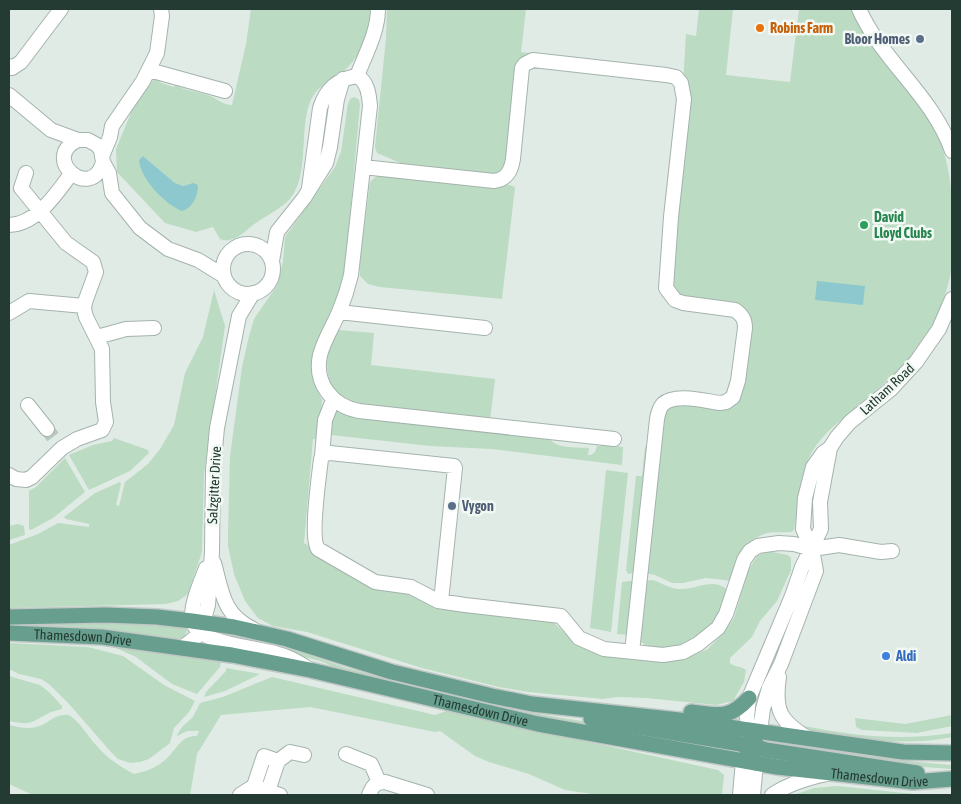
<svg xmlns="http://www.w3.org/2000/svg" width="961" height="804" font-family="'Asap Condensed',sans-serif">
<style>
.green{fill:#bbdbc2;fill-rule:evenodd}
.water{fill:#8cc8cd}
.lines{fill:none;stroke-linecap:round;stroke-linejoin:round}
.minor-tunnel{stroke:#bbc8c2;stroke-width:14;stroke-dasharray:14 7;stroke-linecap:butt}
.minor-casing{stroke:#a4b3ad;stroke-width:16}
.major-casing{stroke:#c1c8c6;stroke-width:18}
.minor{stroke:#fff;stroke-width:14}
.major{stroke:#689e8d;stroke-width:15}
.food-dot{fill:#e8710a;stroke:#f2f8f4;stroke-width:2}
.service-dot{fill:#5c6f8a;stroke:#f2f8f4;stroke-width:2}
.leisure-dot{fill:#2e9e5b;stroke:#f2f8f4;stroke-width:2}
.shop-dot{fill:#3f7fe0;stroke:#f2f8f4;stroke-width:2}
.labels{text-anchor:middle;stroke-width:5;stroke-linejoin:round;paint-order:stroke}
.food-label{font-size:14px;font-weight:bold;fill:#c56008;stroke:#f2f8f4;text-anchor:start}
.service-label{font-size:14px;font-weight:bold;fill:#4e5e75;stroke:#f2f8f4;text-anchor:end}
.leisure-label{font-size:14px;font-weight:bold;fill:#27864d;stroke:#f2f8f4;text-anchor:start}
.street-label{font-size:14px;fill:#233b33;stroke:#f2f8f4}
.shop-label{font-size:14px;font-weight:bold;fill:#366cbe;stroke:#f2f8f4;text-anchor:start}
</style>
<rect width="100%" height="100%" fill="#e1ebe6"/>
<path class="green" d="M251,9h125c-8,24 -14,46 -33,63 -8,7 -21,12 -28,21 -19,25 -3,80 -25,106 -8,9 -26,18 -37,26 -10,8 -20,19 -33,14l-7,-12 -17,5 -31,-9 -48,-51 -1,-23 17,-41 20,-28 4,-1 4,4 13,4 2,-2c11,7 23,6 34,11 8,3 13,9 22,9l14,-61zM143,156l32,27 8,3 9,-3 -30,15z
M387,9h139l-5,43 16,2 -9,4 -23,113 -17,6 27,10 -13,112 -122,-12 -12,-3 -8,-8v-16l10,-77c8,-14 33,-12 47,-13l-40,-17 -2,-6 11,-109z
M699,9h34l-7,66 64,7 9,-73h54l78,115c18,31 21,60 21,95 0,15 2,31 0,46 -5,35 -22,72 -47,98 -14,15 -29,28 -45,41 -18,15 -36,28 -48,48 -14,24 -13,51 -18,78l-3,2c-8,1 -19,-1 -27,2 -19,7 -24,30 -32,47l-26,-3 -23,5h-11l-17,-8 -12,-2 17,-155 12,-15 57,2 18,-90 -64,-16 -12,-9 15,-256 10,2z
M355,97l4,3 1,4 -15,168 -4,15 -15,37 -12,45 1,16 7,15 -2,39h-7l-9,104 73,43 48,13 123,21 6,3 17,15 113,20 24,-9 17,-18 9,-13 14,-47 9,-15 10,-5 21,4 3,3v12l-14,31 -17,20 -8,16 -22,21v5c4,4 11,3 16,7l-2,12 -11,19 -17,4 -70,-7 -29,-1 -14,2 -75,-7 -29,-5 -77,-19 -115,-36 -34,-6 -15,-8 -13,-17 -11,-27 -6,-28v-14l2,-76 12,-89 7,-31 5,-17 24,-35 5,-23 2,-24 50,-70 6,-15 7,-49 3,-5z
M214,290l11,36 -21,148 -2,78 -14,42 -10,7 -12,3 -157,4v-63l29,-11 20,-11 31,4v-3l-23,-5 -2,-2 31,-24 25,-11 1,2 -5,21 3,1 6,-24 23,-18 12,-15 14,-24 11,-52 18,-36z
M339,330l35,3 -3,32 124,14 -5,41 -127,-14c-6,-2 -14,-3 -19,-6 -15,-10 -20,-32 -15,-49 2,-8 7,-15 10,-21z
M336,412l9,1 8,4 195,20c7,12 28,10 41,11l-1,7h3l4,-3 2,-6 8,-1 18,2 -1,18 -130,-16 -62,-3 -99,-11 -4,-2 5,-18z
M114,438l34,12 1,3 -19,18 -41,19 -20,-35 24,-10 19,-4z
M645,447l7,1 -13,124 -11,2 -2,-4 10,-94h6z
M65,458l20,34 -32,26 -22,12 -2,-1v-38l7,-4z
M606,470l22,3 -17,159 -21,-4z
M18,524l6,2 1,9 -16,5v-14z
M638,580l-7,55 -14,-1 5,-52z
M653,580c9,3 17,9 27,9 18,1 35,-14 50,4l-14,32 -35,22h-28l-8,-2 -6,-5 3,-59z
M9,623h109l62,4 6,2 1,2 -3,7 -13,2 -162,-13z
M233,635l58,14 56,19 63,17 111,26 200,33 -1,7 -126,-22 -128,-27 -120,-30 -26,-11 -87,-22z
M9,643l79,4 35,9 41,29 31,16 -6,11 -15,16 -4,15 -21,16 -9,3 -10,1 -12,-4 -8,-8 -40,-46 -20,-20 -9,-6 -22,-5 -10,-5z
M107,644l115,15 -2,8 -23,27 -25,-10 -36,-27z
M226,668l34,6 -35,17 -21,6 2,-5 20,-21z
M9,676l31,9 9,7 13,14v3c-3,1 -8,2 -11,3 -20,10 -19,14 -42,9z
M272,677l163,38 11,-4 272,59 6,5 -2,20h-123l-34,-5 -36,-16 -40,-12 -14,-6 -35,-25 -5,1 -125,-25 -89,8 -24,39 -7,41h-157l-24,-11v-59c11,3 25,5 35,-1 9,-5 14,-10 25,-9 11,7 18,20 27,30 11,13 23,21 38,29 14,-3 25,-7 35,-18 10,-10 12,-20 28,-20l2,-5h-12l-10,5v-1l5,-8 11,-10 7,-14 23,-6z
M952,715v11l-35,7 -55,-3 -6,-3 -1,-9 50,6z
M792,717l4,5 8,4c50,10 97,15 148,7v4c-47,10 -96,1 -143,-7l-10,-3z
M787,744l131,18 34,3v4l-43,-3 -123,-18z
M837,786l86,9h-129l20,-7z"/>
<path class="water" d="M143,156l32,27 8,3 10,-3 5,2c0,11 -5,23 -16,26 -17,-7 -41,-31 -43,-51z
M817,281l48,5 -2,19 -48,-5z"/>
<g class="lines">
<path class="minor-tunnel" d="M47,429l6,8"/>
<g class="minor-casing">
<path id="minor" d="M859,9c23,52 74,87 93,142
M9,66l3,2 9,-6 40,-53
M149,70l76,21
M357,76c11,6 12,19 13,30l-19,169c-3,13 -7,25 -12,37 -6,14 -15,28 -19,43 -6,28 12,51 39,56l255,28
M9,95l42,35 27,10h10l9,5 4,5 2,12 6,11 3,20 28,35 28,21 30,11 26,16
M78,140c-39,18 14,63 25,22
M103,154l7,-17 2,-11 31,-45 14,-28 5,-37 -1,-7
M363,167l131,14c13,-2 17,-10 19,-22l9,-91 3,-4 8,-4 133,15 10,2 5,6 3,16 -13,118 -5,71 9,12 8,3 52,7c7,5 10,9 10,18l-7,53 -5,16 -7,5 -6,1c-15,-2 -45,-10 -57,1 -4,4 -5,10 -6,15l-25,233
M309,188l11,-80c6,-19 17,-29 37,-32 8,-21 21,-44 21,-67
M9,225c28,-1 47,-31 62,-51
M223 269a25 25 0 1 1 50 0a25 25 0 1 1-50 0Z
M272,261l5,-29 27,-34 22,-35 4,-16 7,-48 6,-20
M339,312l146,16
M9,313l20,-12 55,5
M97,337l29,-8 28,-1
M28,405l19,24
M322,456l3,-36 8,-20
M9,475l7,4 10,1 6,-3 30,-29 15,-9 25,-9 4,-8 -3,-20 -1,-53 -16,-32 -2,-8 1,-7 11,-30 -3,-10 -27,-19 -45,-55 5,-15
M214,563c8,29 9,52 39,66
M206,568c-6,16 -15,35 -14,52 3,24 65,27 83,33 13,3 24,9 35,17
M441,601l14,-133 -1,-2 -124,-13 -6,1 -3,5c-2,17 -11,79 -3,90l57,33 36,5 27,14 27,4 96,11 18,22 25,11 59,6 20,-3 15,-8 20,-16 8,-14 18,-54 6,-9 8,-5 21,-3 15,1 18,5 27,-4 42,7 11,-1
M182,648l15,-12 6,-14 5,-17 4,-53 1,-82 4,-42 22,-112 14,-23
M779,677c-5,34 1,44 30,62
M749,730l-2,-13 2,-19 43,-102 10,-29 19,-38 -1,-27 10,-54 7,-11 13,-15 41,-33 25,-27 23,-33 13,-30
M760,731l3,-22 6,-21 12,-24 35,-93 -4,-22 -9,-20 2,-31 8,-31 10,-14 7,-5
M346,754l25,10 8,18
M278,761l12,-9 14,3
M268,791l10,-30 -14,-5 -10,30 26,9
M240,795l14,-9
M369,795c3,-8 6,-13 16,-13l42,13
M740,795l3,-34
M753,795l3,-32
M772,795c16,-11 36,-17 55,-21"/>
</g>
<g class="major-casing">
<g id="major">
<path d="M9,617l97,-2 51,2 35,4 42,6 53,12 105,33 100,24 40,8 147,16 224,32 49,1"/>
<path id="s1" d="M9,633l93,4 130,18 78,15 228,54 239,43 136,15 39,-3"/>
<path d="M691,712c27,3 38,8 58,-14"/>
<path d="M591,719l150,25 9,6 6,13"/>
<path d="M750,734l8,13 8,3 151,23"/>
</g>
</g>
<use href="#minor" class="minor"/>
<use href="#major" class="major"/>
</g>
<circle class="food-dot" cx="760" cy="28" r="5"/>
<g class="service-dot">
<circle cx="920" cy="39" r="5"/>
<circle cx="452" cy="506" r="5"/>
</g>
<circle class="leisure-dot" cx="864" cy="225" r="5"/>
<circle class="shop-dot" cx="886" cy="656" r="5"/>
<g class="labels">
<g class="food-label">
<text x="770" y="33">Robins Farm</text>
</g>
<g class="service-label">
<text x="910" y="44">Bloor Homes</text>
<text x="462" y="511" text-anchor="start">Vygon</text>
</g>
<g class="leisure-label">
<text x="874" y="222">David<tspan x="874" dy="16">Lloyd Clubs</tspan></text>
</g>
<g class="street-label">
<text transform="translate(887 389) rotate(-43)" y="5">Latham Road</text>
<text transform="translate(214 485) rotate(-87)" y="5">Salzgitter Drive</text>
<text dy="5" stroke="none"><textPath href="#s1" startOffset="74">Thamesdown Drive</textPath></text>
<text dy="5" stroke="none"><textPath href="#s1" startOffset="479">Thamesdown Drive</textPath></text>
<text dy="5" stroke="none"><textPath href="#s1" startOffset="884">Thamesdown Drive</textPath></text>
</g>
<g class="shop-label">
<text x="896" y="661">Aldi</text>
</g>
</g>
<rect width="961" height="804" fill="none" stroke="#233b33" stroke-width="20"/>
</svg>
